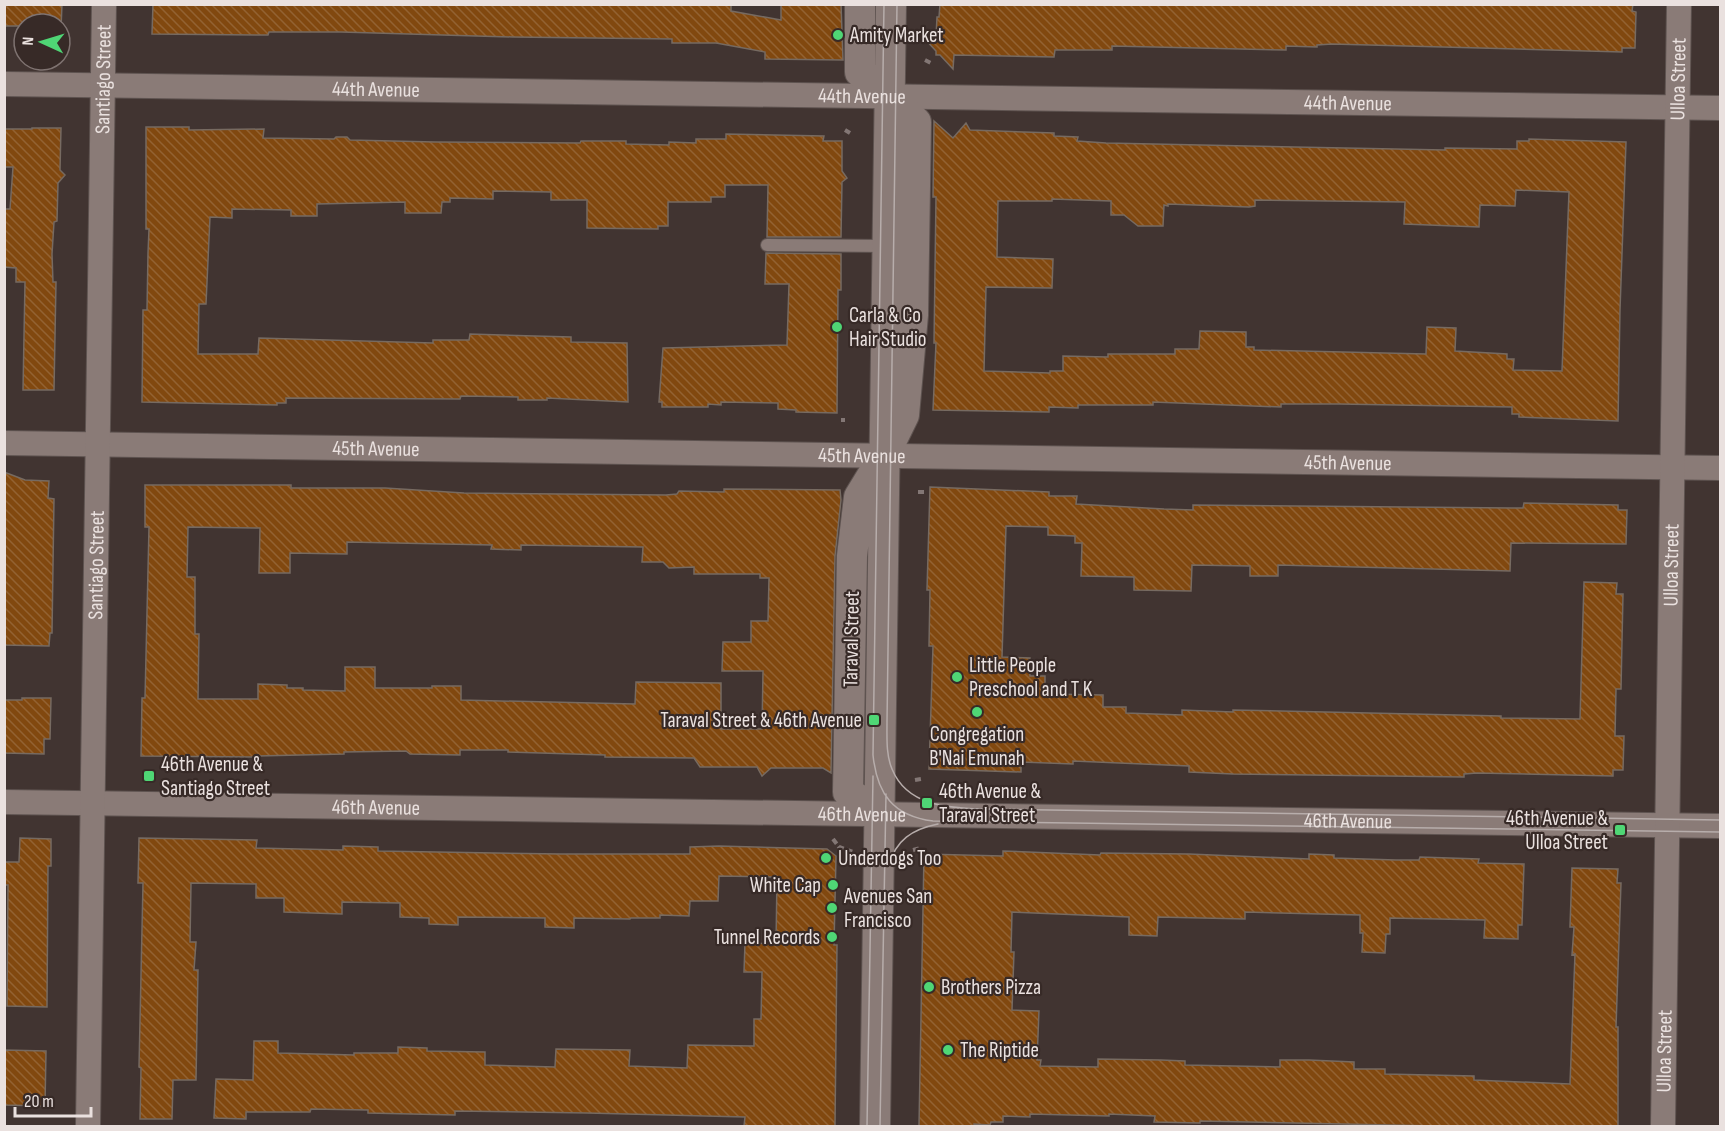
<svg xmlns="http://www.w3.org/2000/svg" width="1725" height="1131" font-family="'Sofia Sans Condensed',sans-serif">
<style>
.building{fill:url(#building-back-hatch);stroke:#766a61;stroke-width:1.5;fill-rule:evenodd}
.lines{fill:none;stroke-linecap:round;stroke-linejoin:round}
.service-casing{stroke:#5e5350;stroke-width:14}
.minor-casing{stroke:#5e5350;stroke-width:26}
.tertiary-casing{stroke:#5e5350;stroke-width:32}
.path{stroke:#837775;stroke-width:4;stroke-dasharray:6 3;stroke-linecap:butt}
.service{stroke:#8a7b77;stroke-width:12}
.minor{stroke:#8a7b77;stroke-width:24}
.tertiary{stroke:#8a7b77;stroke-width:30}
.tram{stroke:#b7adab;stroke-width:1.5}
.poi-dot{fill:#4fd675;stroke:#372a27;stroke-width:2}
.labels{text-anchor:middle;stroke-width:4.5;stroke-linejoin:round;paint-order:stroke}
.poi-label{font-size:21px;fill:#eae1df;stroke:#372a27;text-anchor:start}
.street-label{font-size:21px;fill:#eae1df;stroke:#372a27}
</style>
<defs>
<pattern id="building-back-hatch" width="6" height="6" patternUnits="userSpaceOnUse" patternTransform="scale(1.5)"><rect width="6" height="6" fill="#81480f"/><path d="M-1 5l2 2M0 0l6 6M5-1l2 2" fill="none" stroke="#936232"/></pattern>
</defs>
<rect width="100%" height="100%" fill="#413431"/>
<path class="building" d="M4,4h58l-1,25 -1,-5h-36v4h-4l1,-2h-17z
M153,4h578v7l50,9v-16h60l2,56 -78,-1v-7l-49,-9h-44v-4l-159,-2 -172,-5h-72l-1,3 -116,-1z
M940,4h693l-1,7 4,1 -1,36h-13v4l-290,-8 -15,1v2l-31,-1v4l-174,-4v4h-57l-1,7 -100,-2 -1,14 -13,-14h-4v-4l-12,-13 12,-1 1,-20h2z
M934,121l19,17 13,-15 4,7 84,3v3l24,1 -1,4 29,2 339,7v-2l72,1v-8h12v-2l97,3 -6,168 -2,111 -99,-4v-3h-7v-7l-173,-3h-58v3l-128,-5v3h-75v3l-29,-1v5l-116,-2 3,-67h-2l2,-146h-3zM1516,190l53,2 -7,179 -49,-1 1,-11h-7v-5l-52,-3 1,-23 -29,-1 -1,27 -172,-4v-3h-8v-15l-46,-1 -1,18h-24v5h-67v3l-45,-1v15h-13v2l-66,-2 2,-84 66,1 1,-29 -56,-2 1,-56h54v-2l59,2v14h13l14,11h25l1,-21 4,1v-2l81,3 6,-1v-6l150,2 -1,22 75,3 1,-22 35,1z
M146,127h43v3l75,-1 -1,9 71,1 2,-2h11l3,3 85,2 145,1 1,-2h45v3l43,1v-3l27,1v-4h30v-5l98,2 -1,5h19v30l5,7 -5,4 -1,55h-74l1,-52h-43v12h-14v5h-43v24h-10v3l-71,-1v-28h-36v-8l-58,-1v8l-43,-1v4h-8l-1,11h-36v-11l-88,2v12h-26v-6l-59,-1v9l-22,-1 -4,87h-7l-1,50h60l1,-16 174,5v-3h36l1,-6 101,3v5l56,1 1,59 -81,-4v2h-29v-3l-57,-1 -1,3 -174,-1v5h-9v2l-135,-3 1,-92h4l1,-57 1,-24h-3z
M32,128h29l-1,42 5,5 -7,8 -1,38 -3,1 -2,32 1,28h3l-2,108h-31l2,-108h-9v-14l-12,-1v-58h6l3,-42h-9v-38h28z
M766,253l75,1v36h-3l-1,123 -41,-1v-2l-18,-1v-6l-57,-1v3l-13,-1v3h-46v-5h-3l4,-54 124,-3 2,-61h-24z
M4,472l21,8 24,1 -1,17 6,1 -2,134h-2l-1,13 -45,-1z
M145,485h146v3h94l79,5 202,2 11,-1 2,-3 45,1v-3l116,1 1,10 -6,56 -4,217 -8,-5h-52l-9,8 -5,-9h-57l-6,-9 -89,-1v-2l-97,-3v-2h-48v5l-50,-1 -4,-3 -62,1v2l-87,2v1l-116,-1 1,-58h3l4,-171h-4zM188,527l72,1 -1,45h31v-20l57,1v-12l145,3 -1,4 30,1v-5l122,2 -1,15h21l6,6 25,-1v7h66v4h9l-1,43h-17v21h-28l-1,29h41l-1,58h-41v-46l-85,-1 -1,22 -174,-4v-14h-29v2h-57v-21h-30v24l-42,-1v-2h-16v-3l-29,-1v15h-60l1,-65h-4v-57h-8z
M930,487l119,5v4h28l-1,8 88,5 29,1v-5l319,3h11l1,-5 94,2v5h9l-1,34 -115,-1 -1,28 -232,-6v11h-28v-10l-58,-1 -1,26 -57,-1v-13l-53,-1 1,-33h-7v-7l-27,-1v-8l-42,-1 -4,131 28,1v18h15v18l58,1v12h23v6l56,2v-5l51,2v-2l268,6v2l79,1 4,-137 33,1 -1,11h7l-2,95h-5l-1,47h9l-1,34h-10v6l-136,-3 -13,1v3l-231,-3 -44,-2v-6l-116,-5v3l-52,-2v10l-92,-3 4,-123h-4l1,-56h-3z
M22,698h29l-1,41h-6v15l-40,-1v-53h18z
M20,838l31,1v27h-3l-1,141 -40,-1 1,-121h-4v-23h15z
M139,838l118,2 -1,8 87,2v-4l35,1v4l183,3h129v-7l29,-1 108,3 9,7 -2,89h3l-2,181h-91l1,-9 -158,-4 -132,-2v4l-87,-2v-3l-57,-1 -1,3h-64v7l-32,-1 2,-39 37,1 1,-39h24v12l76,2v-2h44v-6l29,1v3l58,1v13l70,2 1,-18 74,1 -1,16 58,2 1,-23 66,1v-27h7l1,-47h-18l1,-29 31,1 1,-67 -58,-1 -1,25h-28l-1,15 -29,-1v3h-29l-1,1 -56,-1v10l-29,-1v-9l-87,-1v8l-29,-1v-6l-29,-1v-14l-58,-1v12l-58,-2v-14h-28v-14l-65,-1 -1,59h6l-2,28h4l-2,110h-23l-1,39h-32l1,-51 -2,-1 4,-184h-5z
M1003,851l97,4 1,-2 88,1 120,5v-5l25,1v3l62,2h23l1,-3 59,2 -1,4 46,1 -2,61h-4v14l-34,-1 1,-18 -95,-2v16h-4l-1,19 -23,-1 1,-19h-3v-18l-115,-3v7l-87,-2 -1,19 -28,-1v-18l-117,-5 -1,40h3l-2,58 27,1 -2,49h4l-1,6 58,1v-8l63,1 24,1v4l95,2v-7h29l45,2v7h31v5l89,2v4l96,4 5,-130 -3,1 2,-28h-4l2,-59 46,1 -1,14h4l-5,144h2v99h-180l-238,-5v2l-46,-1 1,-6 -46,-2v2l-79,-2v3l-27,-1v6h-12l-1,3 -16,-1v2h-55l5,-272 79,2z
M4,1050l42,1 -1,55 -41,-1z"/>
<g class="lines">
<g class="service-casing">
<path id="service" d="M767,245l121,1"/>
</g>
<g class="minor-casing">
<g id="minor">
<path id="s1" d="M4,84l1716,24"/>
<path id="s2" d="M4,443l1716,25"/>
<path id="s3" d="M4,802l1716,24"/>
<path id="s4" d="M88,1126l16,-1122"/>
<path id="s5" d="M1663,1126l16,-1122"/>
</g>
</g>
<g class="tertiary-casing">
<path id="tertiary" d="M860,4v68l30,24 26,26 -3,193 -9,100 -20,41 -25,41 -7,59 -4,236 31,22
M875,1126l16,-1122"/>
</g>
<path class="path" d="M925,60l6,3
M845,130l5,3
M841,420h4
M918,492h6
M915,780l6,-1
M833,839l6,8 14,5
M913,850l8,-2"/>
<use href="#service" class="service"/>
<use href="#minor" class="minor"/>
<use href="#tertiary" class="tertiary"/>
<path class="tram" d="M884,4l-11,751c4,39 20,61 60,66l787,11
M897,4l-10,718c0,16 -1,33 5,47 15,37 56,39 90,40l738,11
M889,866c6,-26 24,-37 49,-42
M867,1126l6,-350
M880,1126l6,-332"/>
</g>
<g class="poi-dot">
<circle cx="838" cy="35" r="6"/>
<circle cx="837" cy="327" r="6"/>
<circle cx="957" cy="677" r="6"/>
<circle cx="977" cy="712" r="6"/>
<rect x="868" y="714" width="12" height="12" rx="3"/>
<rect x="143" y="770" width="12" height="12" rx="3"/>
<rect x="921" y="797" width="12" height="12" rx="3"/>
<rect x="1614" y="824" width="12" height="12" rx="3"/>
<circle cx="826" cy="858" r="6"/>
<circle cx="833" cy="885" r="6"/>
<circle cx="832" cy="908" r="6"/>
<circle cx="832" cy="937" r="6"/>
<circle cx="929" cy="987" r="6"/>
<circle cx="948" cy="1050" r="6"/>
</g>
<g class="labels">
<g class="poi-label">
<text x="850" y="42">Amity Market</text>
<text x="849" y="322">Carla &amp; Co<tspan x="849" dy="24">Hair Studio</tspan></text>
<text x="969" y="672">Little People<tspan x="969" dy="24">Preschool and T K</tspan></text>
<text x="862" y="727" text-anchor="end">Taraval Street &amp; 46th Avenue</text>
<text x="977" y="741" text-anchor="middle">Congregation<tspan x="977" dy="24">B'Nai Emunah</tspan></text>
<text x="161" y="771">46th Avenue &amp;<tspan x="161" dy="24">Santiago Street</tspan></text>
<text x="939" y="798">46th Avenue &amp;<tspan x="939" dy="24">Taraval Street</tspan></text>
<text x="1608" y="825" text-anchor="end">46th Avenue &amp;<tspan x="1608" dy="24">Ulloa Street</tspan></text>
<text x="838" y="865">Underdogs Too</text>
<text x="821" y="892" text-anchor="end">White Cap</text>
<text x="844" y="903">Avenues San<tspan x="844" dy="24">Francisco</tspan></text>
<text x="820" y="944" text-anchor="end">Tunnel Records</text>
<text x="941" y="994">Brothers Pizza</text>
<text x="960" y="1057">The Riptide</text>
</g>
<g class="street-label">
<text dy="7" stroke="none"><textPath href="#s4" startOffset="1047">Santiago Street</textPath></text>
<text dy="7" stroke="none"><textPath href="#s5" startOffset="1047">Ulloa Street</textPath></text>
<text dy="7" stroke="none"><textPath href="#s1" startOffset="372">44th Avenue</textPath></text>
<text dy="7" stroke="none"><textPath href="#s1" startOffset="858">44th Avenue</textPath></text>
<text dy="7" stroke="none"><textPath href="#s1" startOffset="1344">44th Avenue</textPath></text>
<text dy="7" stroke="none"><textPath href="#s2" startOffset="372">45th Avenue</textPath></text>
<text dy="7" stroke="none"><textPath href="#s2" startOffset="858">45th Avenue</textPath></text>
<text dy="7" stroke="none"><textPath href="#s2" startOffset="1344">45th Avenue</textPath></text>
<text dy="7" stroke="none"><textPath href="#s4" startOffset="561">Santiago Street</textPath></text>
<text dy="7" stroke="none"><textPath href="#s5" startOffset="561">Ulloa Street</textPath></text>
<text transform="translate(851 639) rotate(-89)" y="7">Taraval Street</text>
<text dy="7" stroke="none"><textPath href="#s3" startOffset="372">46th Avenue</textPath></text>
<text dy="7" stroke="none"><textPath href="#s3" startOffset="858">46th Avenue</textPath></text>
<text dy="7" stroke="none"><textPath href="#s3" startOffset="1344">46th Avenue</textPath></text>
<text dy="7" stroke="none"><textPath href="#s5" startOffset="75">Ulloa Street</textPath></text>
</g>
</g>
<rect width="1725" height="1131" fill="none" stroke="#eae1df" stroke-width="12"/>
<g transform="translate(42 42) rotate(274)"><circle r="28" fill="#372a27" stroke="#7f7371" stroke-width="1.5"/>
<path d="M0-4.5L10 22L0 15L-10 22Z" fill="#4fd675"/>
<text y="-9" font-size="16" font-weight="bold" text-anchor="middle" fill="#eae1df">N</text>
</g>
<path d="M15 1107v9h76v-9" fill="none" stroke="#eae1df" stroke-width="3"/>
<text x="24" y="1107" font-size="18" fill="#eae1df" stroke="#372a27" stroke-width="4.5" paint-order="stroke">20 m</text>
</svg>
